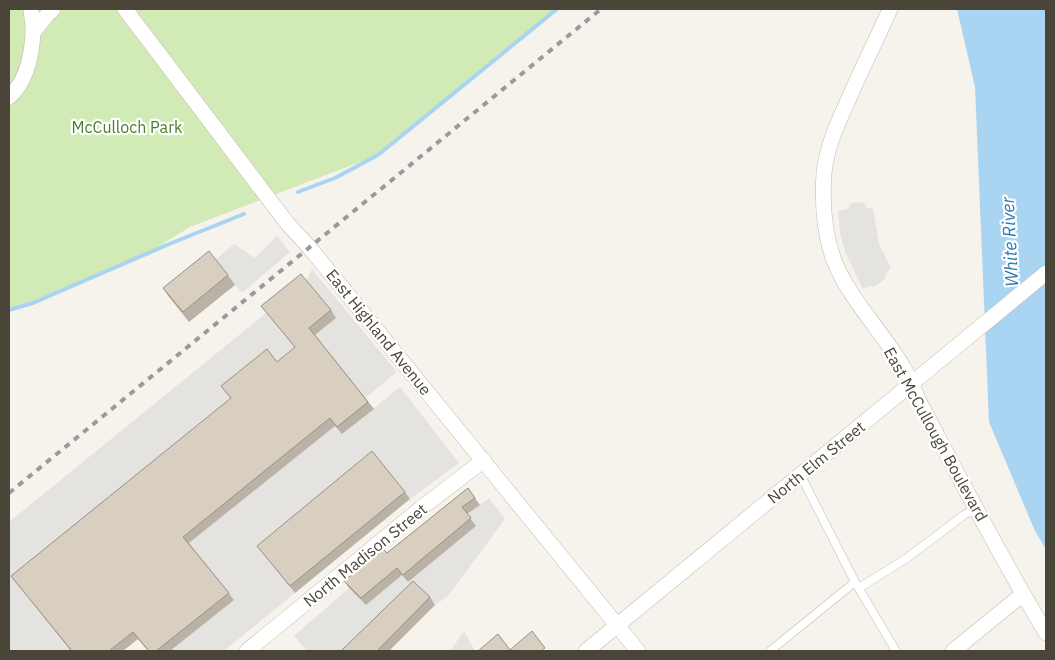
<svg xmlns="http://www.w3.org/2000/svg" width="1055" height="660" font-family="'IBM Plex Sans',sans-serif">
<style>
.green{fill:#d2eab5}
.parking{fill:#e5e3e0}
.water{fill:#a9d4f2}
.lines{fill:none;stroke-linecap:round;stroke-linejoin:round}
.stream{stroke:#a9d4f2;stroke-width:4}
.lane-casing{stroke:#c2bbae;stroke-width:9}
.street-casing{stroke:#c2bbae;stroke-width:16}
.lane{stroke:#fff;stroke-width:8}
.street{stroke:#fff;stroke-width:15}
.rail{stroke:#9a9a9a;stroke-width:4;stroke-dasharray:6 6;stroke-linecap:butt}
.wall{fill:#bab2a6}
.building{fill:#d8cfc1;stroke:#979187}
.labels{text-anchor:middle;stroke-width:4.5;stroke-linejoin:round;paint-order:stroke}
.park-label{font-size:16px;fill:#4a7f2a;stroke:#fff}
.street-label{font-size:16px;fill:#4b4439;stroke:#fff}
.water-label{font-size:18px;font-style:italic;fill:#2e7ab2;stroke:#fff}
</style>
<rect width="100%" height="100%" fill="#f6f3ec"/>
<path class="green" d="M9,9h548l-179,146 -188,72 -46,28 -100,43 -35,12z"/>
<path class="parking" d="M863,202l4,6 6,1 6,35 12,24 -6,7v4l-11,8 -4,-1 -7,3 -18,-37 -5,-19 -2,-22 10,-2 3,-6z
M277,236l13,16 -48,41 -27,-33 19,-16 21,14z
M312,269l85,103 -32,26 -51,-63 -8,-54z
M266,313l34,42 -73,38 9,12 -165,246h-62v-129z
M400,387l59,76 -49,36 -33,-40 -115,94 33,40 -71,58h-54l63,-51 -45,-56 147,-118 7,8z
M489,498l16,21 -57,77 -13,9 -17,-17 -65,63h-46l-13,-15 55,-48 17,17 36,-30 6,7 67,-56 -8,-12z
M464,631l11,20h-25z"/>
<path class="water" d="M957,9h89v540l-11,-18 -46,-109 -14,-335z"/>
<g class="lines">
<path class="stream" d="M298,192l37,-14 43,-23 179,-146
M9,310l24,-7 136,-59 75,-30"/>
<g class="lane-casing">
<path id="lane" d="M800,474l55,108 41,69
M859,588l48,-30 57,-43 13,-7
M770,651l85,-69"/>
</g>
<g class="street-casing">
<path id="street" d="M125,9l162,214 22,24 329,404
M890,9c-14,32 -30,63 -44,96 -10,21 -20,45 -22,68 -2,30 0,62 11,90 17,40 49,70 70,107 6,11 10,23 16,35 40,76 81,154 125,228
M34,31l13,-16 6,-6
M9,97c17,-15 23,-42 24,-65 1,-7 -2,-16 -2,-23
M247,651l173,-142 64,-49
M586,651l460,-378
M953,651l70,-57"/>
</g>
<use href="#lane" class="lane"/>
<use href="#street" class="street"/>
<path class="rail" d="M9,493l592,-484"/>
</g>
<path class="wall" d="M228,275l7,10 -46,37 -20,-25 -6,-9z
M261,306l70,4 5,8 -21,17 59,74 -32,25 -7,-8 -146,117 45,57 -64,51h-22l-10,-12 -15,12h-52l-60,-75 220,-177 -10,-13 56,-24 18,-14z
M468,488l12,17 -13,9 9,12 -68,56 -6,-7 -36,30 -17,-17 -5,-7 43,-28z
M405,492l5,7 -115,94 -38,-47z
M430,597l5,8 -46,46h-48z"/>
<path class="building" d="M209,251l19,24 -45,37 -20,-24z
M301,274l30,36 -22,18 59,74 -31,25 -7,-9 -147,119 46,56 -73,58h-7l-16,-19 -24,19h-37l-61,-75 220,-178 -10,-12 46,-37 10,13 18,-15 -34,-41z
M372,451l33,41 -115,94 -33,-40z
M468,488l7,10 -13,9 9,11 -68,57 -6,-7 -36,30 -17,-17 39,-32 4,4z
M413,581l17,16 -53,54h-36z
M532,631l13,17 -4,3h-63l20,-17 12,16z"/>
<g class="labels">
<g class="park-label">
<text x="127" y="133">McCulloch Park</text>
</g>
<g class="street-label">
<text transform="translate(379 332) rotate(51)" y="6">East Highland Avenue</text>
<text transform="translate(936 434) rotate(61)" y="6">East McCullough Boulevard</text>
<text transform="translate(816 462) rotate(-39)" y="6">North Elm Street</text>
<text transform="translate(365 555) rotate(-39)" y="6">North Madison Street</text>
</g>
<g class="water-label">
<text transform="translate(1010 242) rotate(-93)" y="6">White River</text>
</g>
</g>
<rect width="1055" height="660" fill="none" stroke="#4b4439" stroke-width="20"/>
</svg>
